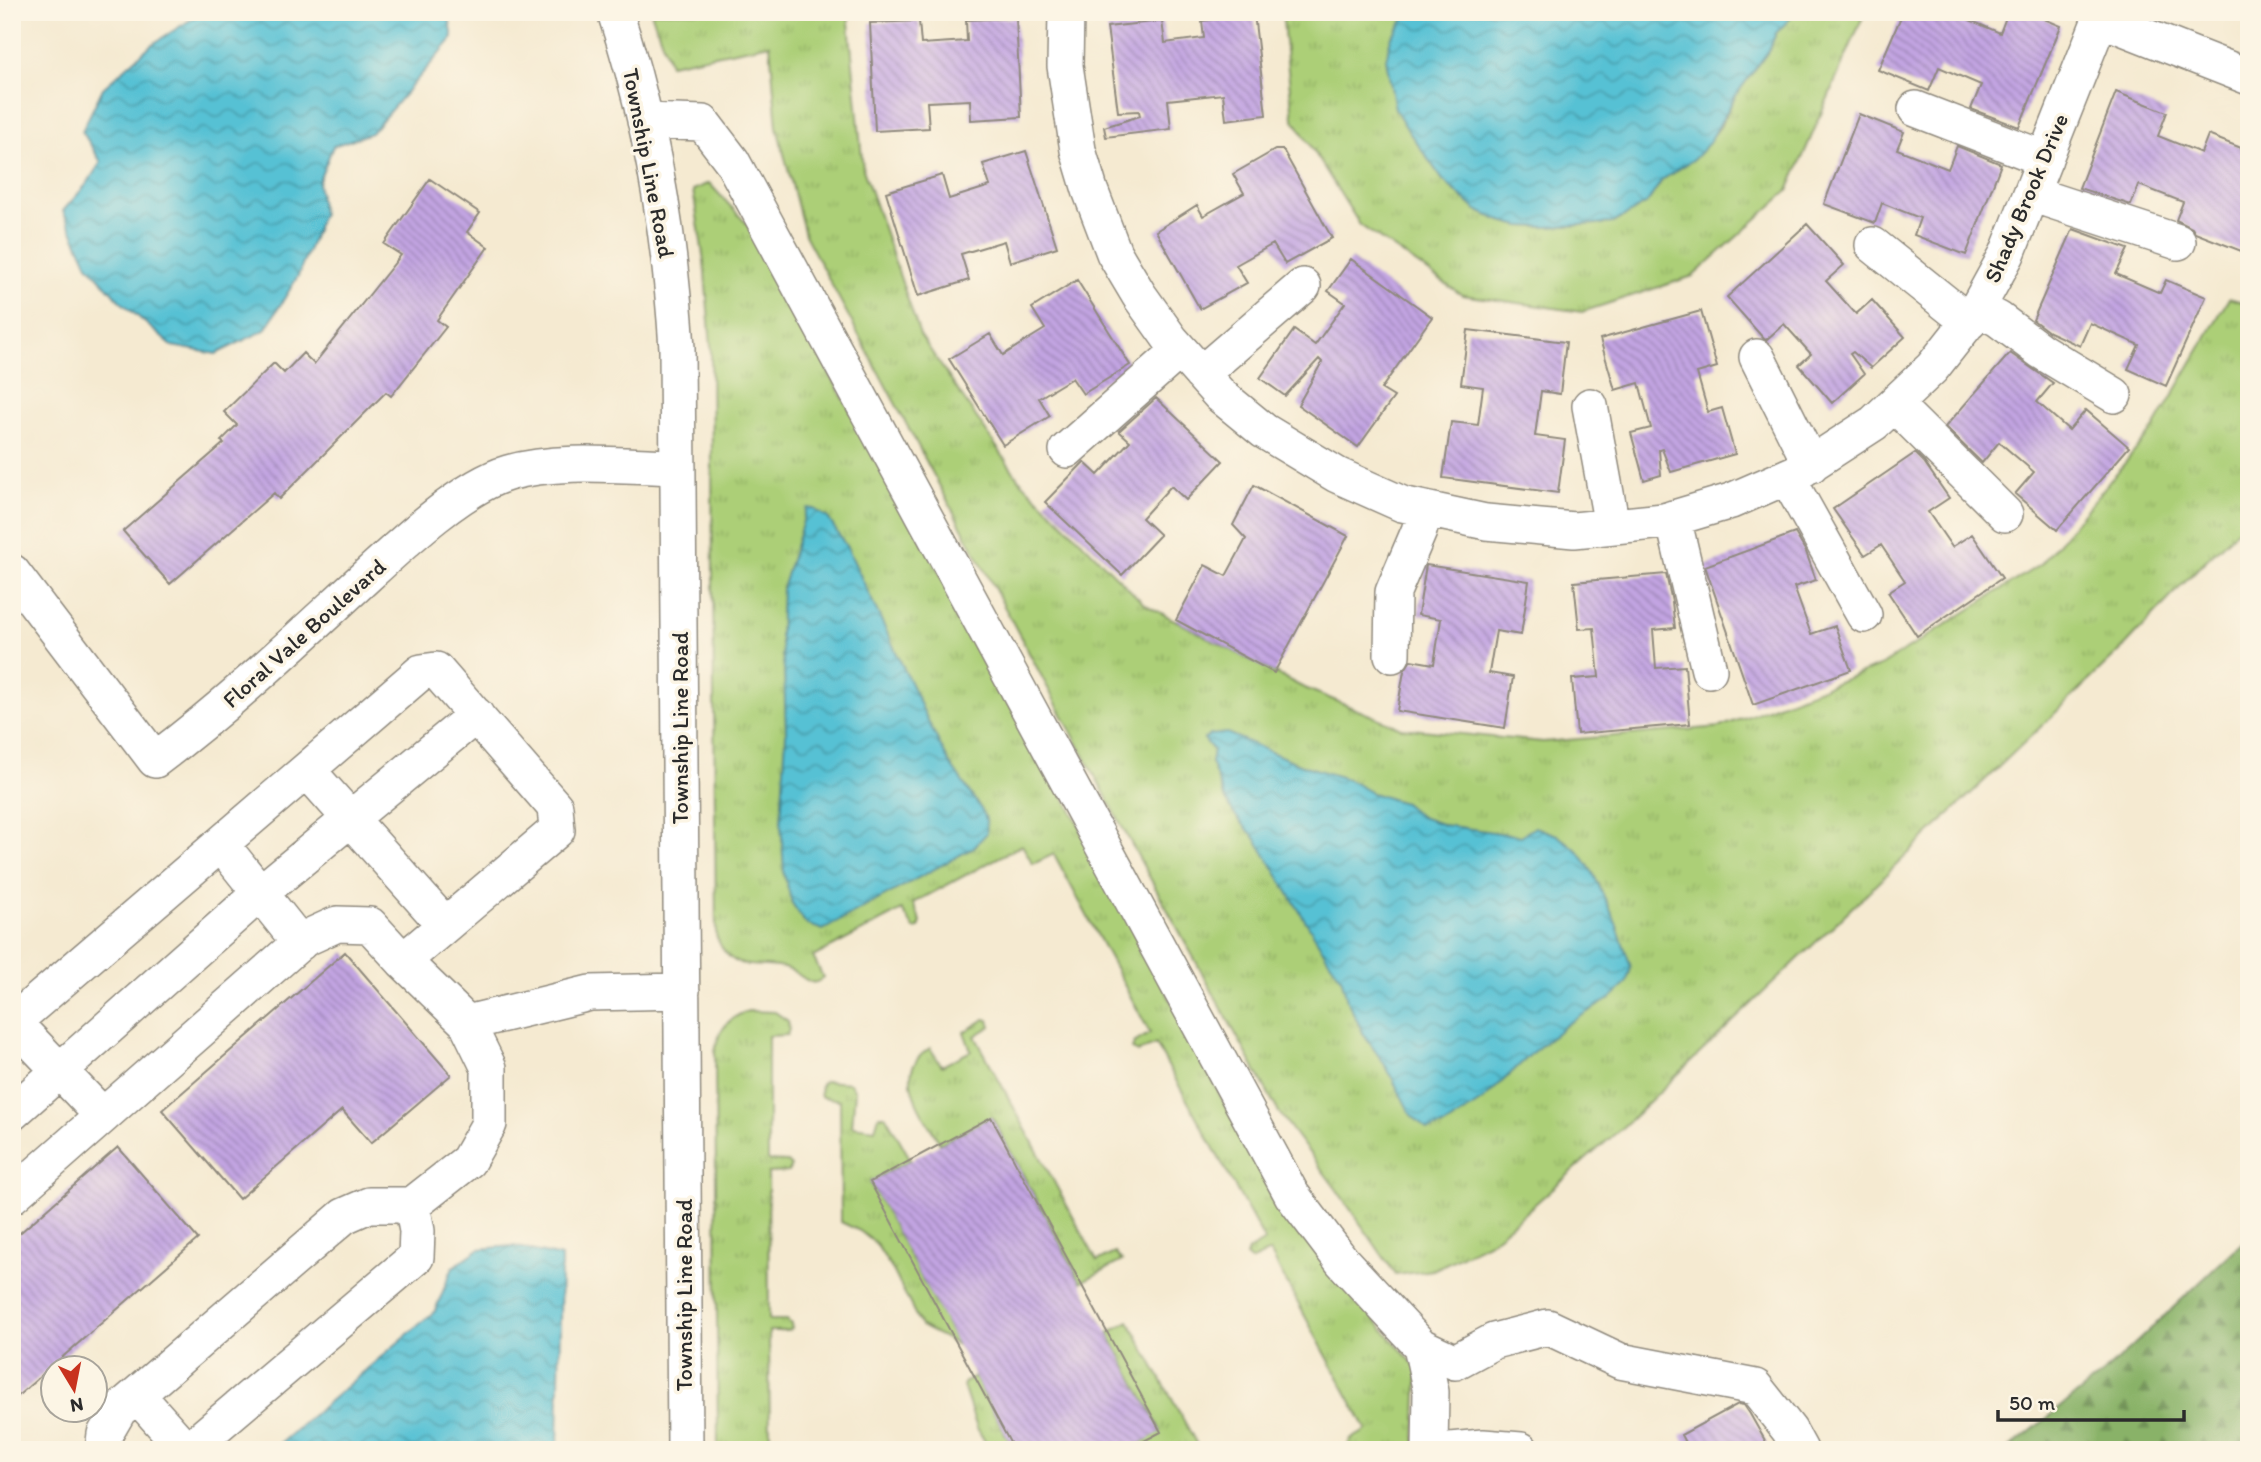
<svg xmlns="http://www.w3.org/2000/svg" width="2261" height="1462" font-family="Itim,sans-serif">
<style>
.grass{fill:url(#grass-tufts);stroke:#6c7d51;stroke-width:2}
.forest{fill:url(#forest-firs);stroke:#5a6e4a;stroke-width:2}
.water{fill:url(#water-waves);stroke:#417680;stroke-width:2}
.building{fill:url(#building-back-hatch)}
.lines{fill:none;stroke-linecap:round;stroke-linejoin:round}
.minor-casing{stroke:#908a7e;stroke-width:38}
.minor{stroke:#fff;stroke-width:35}
.labels{text-anchor:middle;stroke-width:7;stroke-linejoin:round;paint-order:stroke}
.street-label{font-size:23px;fill:#2b2b2b;stroke:#fcf5e5}
</style>
<defs>
<pattern id="grass-tufts" width="24" height="20" patternUnits="userSpaceOnUse" patternTransform="scale(1.75)"><rect width="24" height="20" fill="#accf77"/><path d="M3 7l-1-3M5 7V3M7 7l1-3M15 17l-1-3M17 17v-4M19 17l1-3" fill="none" stroke="#94b267"/></pattern>
<pattern id="forest-firs" width="22" height="20" patternUnits="userSpaceOnUse" patternTransform="scale(1.75)"><rect width="22" height="20" fill="#89b268"/><path d="M5 1l3.5 6h-7zM16 11l3.5 6h-7z" fill="#709156"/></pattern>
<pattern id="water-waves" width="16" height="10" patternUnits="userSpaceOnUse" patternTransform="scale(1.75)"><rect width="16" height="10" fill="#57c1d4"/><path d="M0 5q4-4 8 0t8 0" fill="none" stroke="#489dac"/></pattern>
<pattern id="building-back-hatch" width="6" height="6" patternUnits="userSpaceOnUse" patternTransform="scale(1.75)"><rect width="6" height="6" fill="#c2a4e2"/><path d="M-1 5l2 2M0 0l6 6M5-1l2 2" fill="none" stroke="#9e86b7"/></pattern>
</defs>
<rect width="100%" height="100%" fill="#fcf5e5"/>
<filter id="ink" filterUnits="userSpaceOnUse"><feTurbulence type="fractalNoise" baseFrequency=".0143" numOctaves="2"/><feDisplacementMap in="SourceGraphic" scale="14" xChannelSelector="R" yChannelSelector="G"/><feConvolveMatrix kernelMatrix="1 2 1 2 8 2 1 2 1" color-interpolation-filters="sRGB"/></filter>
<filter id="wash" filterUnits="userSpaceOnUse"><feTurbulence type="fractalNoise" baseFrequency=".00686" numOctaves="4" result="noise"/><feDisplacementMap in="SourceGraphic" scale="28" xChannelSelector="R" yChannelSelector="G"/><feGaussianBlur stdDeviation="1.57" result="paint"/><feColorMatrix in="noise" values="0 0 0 0 0 0 0 0 0 0 0 0 0 0 0 0 0 1.4 0 .05"/><feComposite in="paint" operator="in"/></filter>
<g filter="url(#wash)">
<rect width="100%" height="100%" fill="#f5ead1"/>
<path class="grass" d="M651,12h197l15,157 57,166 98,143 126,126 156,82 101,42 142,14 177,-15 162,-62 159,-101 113,-136 75,-130 20,6v215l-51,49 -73,78 -500,479 -114,100 -23,18 -55,27 -37,5 -59,-85 -59,-79 -139,-253 -334,-623 -28,-108 -7,-83 -100,20z
M1282,12h127l-2,2 2,118 34,48 33,30 22,10 22,6 26,1 67,-4 34,-20 15,-23 32,-21 26,-32 16,-32 33,-45 7,-17 14,-15v-6h75l-77,179 -95,85 -111,36 -120,-17 -102,-70 -67,-107z
M709,183l38,41 328,593 204,391 139,161 -3,81h-63l-4,-5 2,-5 17,-10 -97,-178 -19,9 -5,-4 2,-6 17,-10 -109,-197 -18,8 -6,-3 2,-6 16,-10 -96,-179 -21,10 -11,-19 -109,58 8,19 -2,6 -5,1 -12,-19 -89,47 10,20c-11,14 -21,-3 -33,-7 -31,-11 -58,9 -74,-35l-5,-589 -7,-85 -11,-71z
M748,1011l27,1 13,9 1,8 -2,6 -19,1v125l19,1 4,4 -3,6 -20,1 1,147h18l4,4 1,5 -5,2h-18l1,119h-52l-3,-398c3,-21 12,-34 33,-41z
M985,1019l4,1 2,6 -16,10 122,225 18,-8 7,8 -41,21 -89,-165 -52,27c-16,-30 -51,-70 -10,-96l12,18 29,-15 -7,-19z
M825,1081l25,2 5,8 -3,35 23,3 4,-13h7l25,44 -41,22 88,163 -37,-19 -27,-54 -18,-28 -16,-13 -19,-9 -1,-122 -18,-3 -2,-2 1,-11z
M1129,1321l71,129h-73l34,-19 -53,-98z
M975,1377l39,73h-24l-13,-22 -14,-42 2,-4z"/>
<path class="forest" d="M2249,1236v214h-242l99,-79z"/>
<path class="water" d="M203,12h245l5,26 -82,95 -38,13 -15,37 4,32 -24,61 -33,54 -49,24 -44,-8 -52,-45 -32,-36 -25,-54 23,-26 15,-23 -19,-31 21,-43 48,-43z
M1409,12h381l1,6 -15,15 -7,17 -33,45 -27,48 -15,16 -32,21 -15,23 -34,20 -67,4 -26,-1 -22,-6 -22,-10 -33,-30 -34,-48 -14,-23 -9,-50 5,-21z
M807,508l7,1 14,9 20,31 84,180 17,33 34,50 3,7 1,14 -14,15 -150,82 -17,-6 -14,-21 -8,-29 -3,-54 5,-85 -2,-66 -4,-34 2,-46z
M1227,733l72,31 48,15 25,14 32,10 17,14 23,8 77,11 14,-9 22,8 22,17 14,21 22,47 16,47 -5,17 -15,14 -45,27 -33,27 -50,48 -37,25 -18,5 -17,-15 -24,-47 -23,-33 -17,-35 -6,-23 -12,-17 -73,-121 -22,-25 -10,-17 -13,-35 2,-12 -9,-11 6,-4z
M513,1246l48,11 -3,193h-286l163,-139 18,-44 26,-18z"/>
<g id="blocks">
<path class="building" d="M1903,12h48l49,21 8,-21h20l33,14 -42,101 -48,-18 10,-24 -42,-18 -10,24 -51,-21z
M1254,14l12,101 -40,5 -3,-26 -55,6 3,29 -65,8 -2,-10 36,-11 -1,-5 -21,1 -11,-85 55,-6 3,22 39,-5 -2,-17z
M1016,18l5,99 -50,3 -1,-20 -43,2 2,26 -54,3 -5,-108 49,-2 2,23 46,-3 -1,-21z
M2116,92l51,20 -9,24 43,17 7,-18 41,16v103l-54,-21 -3,-5 -16,-8 7,-18 -44,-17 -8,20 -52,-17z
M1859,114l45,18 -7,17 51,20 9,-23 44,18 -35,91 -52,-20 6,-17 -38,-15 -7,20 -51,-19z
M1275,150h8l49,88 -47,26 -12,-20 -37,21 11,18 -47,26 -44,-78 41,-26 6,11 41,-23 -11,-19z
M1026,151l31,96 -47,15 -6,-21 -43,13 8,26 -51,16 -32,-104 56,-17 7,24 41,-13 -7,-22z
M430,179l50,34 -13,19 21,15 -51,73 9,7 -55,69 -5,-4 -107,107 -5,-6 -104,91 -47,-53 101,-88 -3,-2 16,-16 -13,-13 50,-49 10,10 19,-20 11,11 87,-109 -17,-11z
M1807,224l37,41 -18,16 30,33 16,-14 33,37 -34,31 -18,-16 -3,2 14,20 -32,29 -33,-38 12,-11 -27,-30 -18,16 -2,-1 -37,-42z
M2073,229l55,20 -12,25 44,19 6,-13 40,17 -40,89 -38,-17 11,-24 -49,-22 -10,23 -31,-14 -16,-12z
M1351,259l81,58 -51,72 13,8 -36,50 -60,-42 24,-43 -3,-3 -34,37 -25,-18 34,-48 21,15 30,-42 -17,-12z
M1077,280l53,85 -47,29 -11,-16 -33,20 11,18 -47,29 -54,-86 41,-25 13,21 42,-26 -13,-21z
M1701,311l16,56 -20,6 11,39 14,-4 13,46 -64,18 -9,-23 -3,1 2,25 -17,5 -13,-47 20,-5 -12,-45 -24,7 -15,-51z
M1468,330l98,12 -6,52 -19,-3 -6,45 30,4 -7,53 -115,-15 8,-56 27,3 5,-38 -22,-3z
M2010,353l43,30 -16,19 32,28 17,-20 43,37 -72,83 -42,-36 19,-22 -35,-30 -17,21 -37,-36z
M1156,398l67,63 -37,39 -15,-14 -29,32 18,17 -38,40 -77,-73 39,-40 14,13 32,-34 -11,-10z
M1915,453l9,9 25,36 -21,14 24,35 20,-13 30,44 -85,58 -29,-44 17,-11 -24,-36 -16,10 -32,-46z
M1254,485l94,51 -74,137 -98,-53 29,-55 21,11 20,-37 -13,-14z
M1795,533l11,19 10,28 -22,7 17,47 24,-8 16,44 -98,35 -48,-139z
M1426,565l103,16 -8,54 -25,-4 -7,42 24,4 -8,51 -108,-17 7,-40 7,-11 23,4 7,-45 -23,-4z
M1666,574l6,28 3,26 -22,2 3,38 29,-2 5,58 -113,10 -5,-55 27,-2 -5,-49 -15,1 -5,-47z
M345,952l106,123 -80,68 -29,-33 -103,89 -77,-89z
M991,1117l170,315 -34,18h-113l-144,-268z
M118,1147l80,92 -186,162v-161z
M1738,1404l6,1 6,9 17,30 -10,6h-68l-8,-15z"/>
</g>
</g>
<g filter="url(#ink)">
<use href="#blocks" fill-opacity="0" stroke="#908a7e" stroke-width="2"/>
<g class="lines">
<g class="minor-casing">
<path id="minor" d="M615,12c36,108 55,223 62,336l8,1102
M1066,12l-1,54 13,84 12,40 24,63 25,42 32,45 49,55 44,36 73,44 65,29 84,18 88,8 90,-9 67,-20 69,-30 74,-48 58,-55 41,-52 34,-62 96,-242
M2101,19l148,58
M1916,109l129,50
M645,121l58,2 29,38 560,1034 50,66 79,85 34,16 39,-21 54,-14 72,34 135,26 34,43 11,20
M2031,194l147,48
M1873,245l96,77
M1977,308l21,11 43,32 73,44
M1757,357l54,108
M1201,374l102,-88
M1894,404l111,110
M1590,406l22,120
M1067,450l113,-100
M1787,477l77,138
M1673,518l36,152
M12,572l143,188c68,-51 130,-109 193,-167 40,-36 109,-105 160,-120 52,-15 117,-7 170,-6
M1392,655l1,-63 26,-61 6,-22
M307,770l138,155
M221,844l79,99
M13,1022l90,94
M12,1023l409,-351 15,-2 119,137 2,23 -154,131 64,62 123,-30 92,-2
M12,1113l247,-219 217,-179
M12,1196l292,-257 33,-15 33,1 33,36
M1421,1346l10,46 -1,58
M137,1395l49,55
M103,1450l2,-16 14,-24 225,-194 25,-11h43
M188,1450l228,-193 1,-26 -5,-26 56,-44 21,-37v-56l-22,-45
M1450,1450l33,-3 38,3"/>
</g>
<use href="#minor" class="minor"/>
</g>
</g>
<g class="labels">
<g class="street-label">
<text transform="translate(649 163) rotate(79)" y="8">Township Line Road</text>
<text transform="translate(2026 198) rotate(-67)" y="8">Shady Brook Drive</text>
<text transform="translate(304 633) rotate(-42)" y="8">Floral Vale Boulevard</text>
<text transform="translate(680 728) rotate(-90)" y="8">Township Line Road</text>
<text transform="translate(684 1295) rotate(-90)" y="8">Township Line Road</text>
</g>
</g>
<rect width="2261" height="1462" fill="none" stroke="#fcf5e5" stroke-width="42"/>
<g transform="translate(74 1389) rotate(170)"><circle r="33" fill="#fcf5e5" stroke="#a8a49b" stroke-width="2"/>
<path d="M0-5L12 26L0 18L-12 26Z" fill="#c8321e"/>
<text y="-10" font-size="19" font-weight="bold" text-anchor="middle" fill="#2b2b2b">N</text>
</g>
<path d="M1998 1410v10h186v-10" fill="none" stroke="#2b2b2b" stroke-width="3.5"/>
<text x="2009" y="1410" font-size="21" fill="#2b2b2b" stroke="#fcf5e5" stroke-width="5" paint-order="stroke">50 m</text>
</svg>
